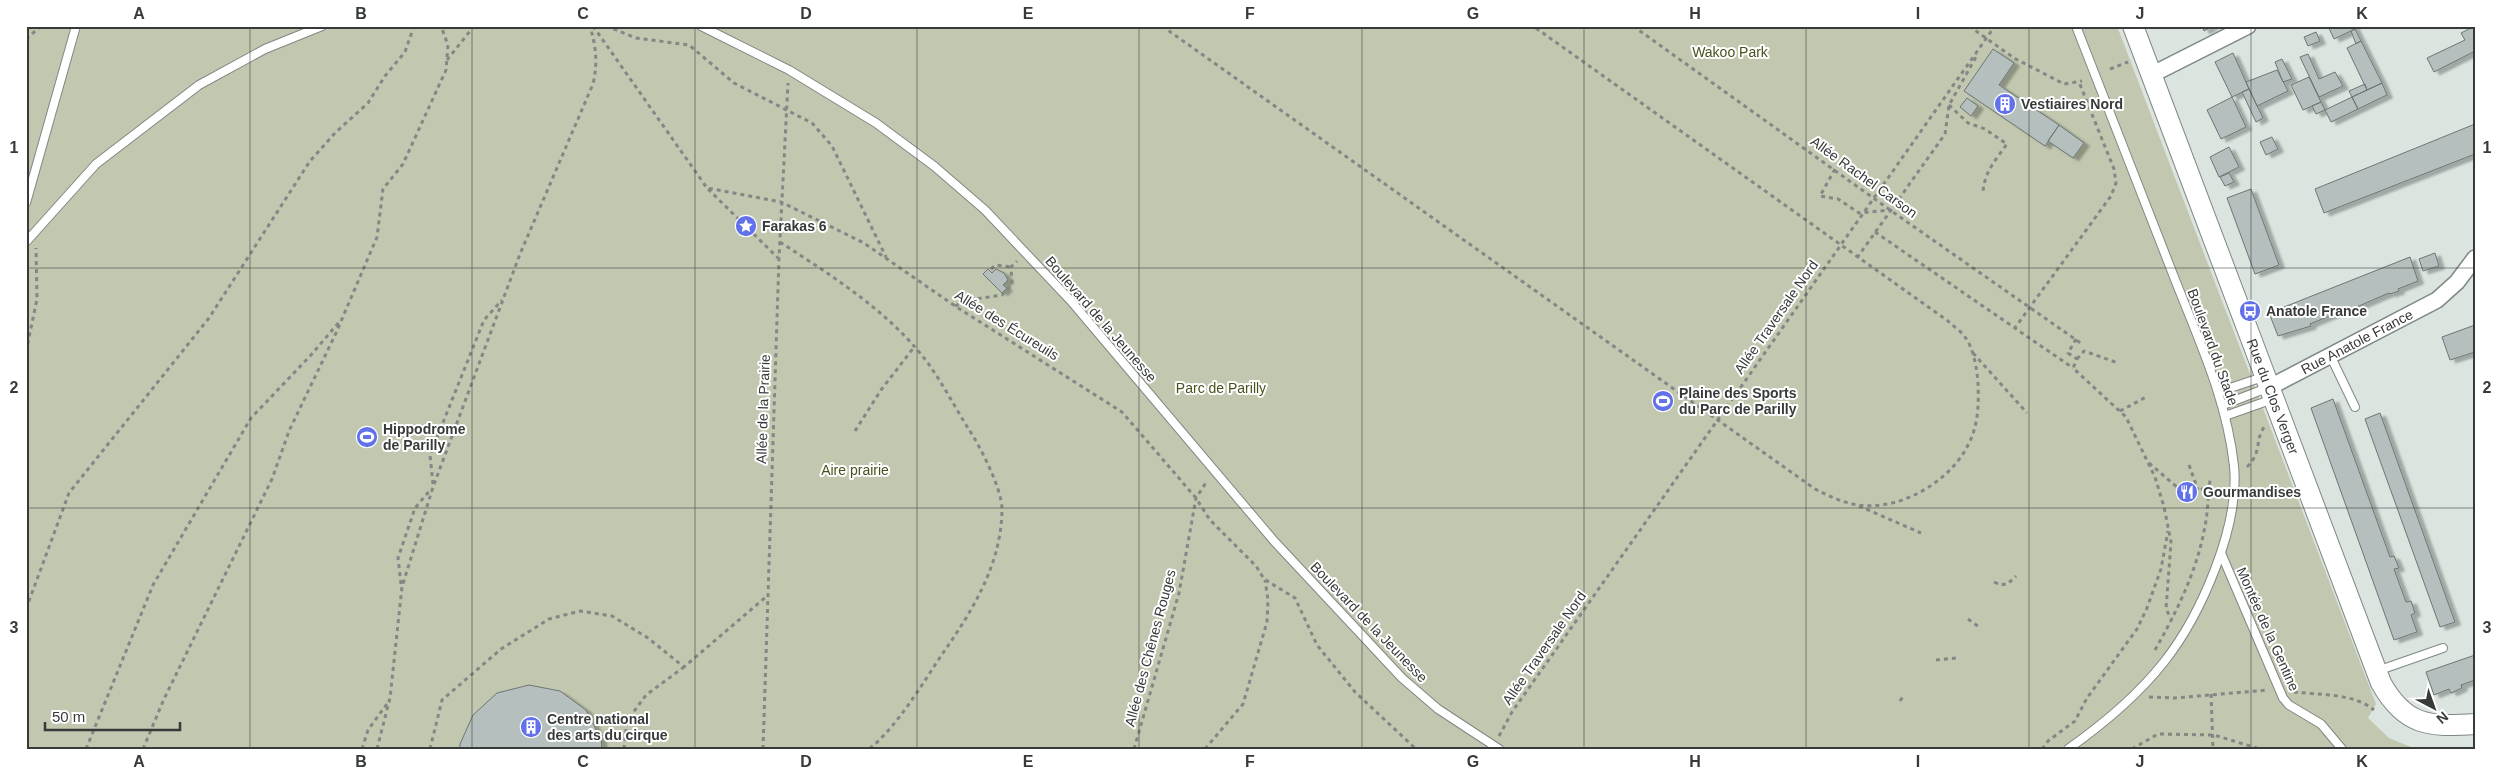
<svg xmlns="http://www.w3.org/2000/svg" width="2501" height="775" font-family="Arial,sans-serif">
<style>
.green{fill:#c2c7af}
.building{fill:#b5bfbd;stroke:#6c7674;filter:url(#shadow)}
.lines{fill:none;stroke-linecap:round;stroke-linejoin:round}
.lane-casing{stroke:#7f8883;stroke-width:10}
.street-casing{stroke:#7f8883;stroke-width:18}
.secondary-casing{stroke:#7f8883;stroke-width:22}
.path{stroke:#828885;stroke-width:3;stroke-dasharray:4 4;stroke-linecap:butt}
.lane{stroke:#fff;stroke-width:8}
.street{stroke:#fff;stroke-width:15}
.secondary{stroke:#fff;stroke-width:20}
.grid{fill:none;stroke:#363a38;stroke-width:1;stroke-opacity:0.55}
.labels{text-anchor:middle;stroke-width:4;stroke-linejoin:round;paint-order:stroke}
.park-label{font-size:14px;fill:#4a511d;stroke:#fff}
.poi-label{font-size:14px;font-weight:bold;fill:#363a38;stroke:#fff;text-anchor:start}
.street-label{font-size:14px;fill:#363a38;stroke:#fff}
.neatline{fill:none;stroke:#363a38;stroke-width:2}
.grid-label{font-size:16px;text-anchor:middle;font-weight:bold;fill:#363a38}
</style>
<defs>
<filter id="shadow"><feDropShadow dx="5.5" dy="3" stdDeviation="1" flood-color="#0004"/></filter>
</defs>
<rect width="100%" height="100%" fill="#dbe4df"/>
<path class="green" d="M26,26h2091l259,678 -8,14 21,20 27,11h-2390z"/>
<path class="building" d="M2202,26h11l-9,5z
M2328,26h26l1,3 -21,10z
M2473,27l2,5v19l-41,21 -7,-14 38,-18 -4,-7z
M2355,29l6,12 -5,3 -5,-13z
M2316,32l4,9 -12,5 -4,-9z
M2361,41l21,42 -15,7 -20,-42z
M1993,49l21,14 -15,22 60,40 -14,21 -81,-55z
M2233,53l16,36 -17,8 -17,-35z
M2308,54l11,25 16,-7 8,14 -24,11 -19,-40z
M2282,59l10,20 -9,3 -8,-20z
M2277,70l11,21 -31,15 -11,-24z
M2309,77l12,25 -18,8 -12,-25z
M2382,83l5,12 -29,14 -6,-12z
M2365,84l2,6 -15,7 -3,-6z
M2249,89l14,29 -7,4 -14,-30z
M2232,97l14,30 -25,12 -14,-29z
M2352,97l6,12 -27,13 -6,-12z
M1967,98l11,8 -7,10 -11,-9z
M2321,102l4,8 -9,4 -4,-8z
M2475,124v30l-151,59 -9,-24z
M2059,125l25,18 -11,15 -25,-17z
M2272,137l6,12 -12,6 -6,-13z
M2229,147l10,20 -20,10 -9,-20z
M2229,173l5,9 -9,4 -5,-9z
M2251,189l28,76 -24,9 -28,-76z
M2435,253l4,13 -16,5 -4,-12z
M2410,257l8,24 -20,8 1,2 -9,3 -1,-1 -44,19 -1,-2 -34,14 1,2 -33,10 -9,-23z
M988,269l4,4 4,-4 8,4 4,7 -5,5 4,3 -5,5 -19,-19z
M2475,325v27l-25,8 -8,-23z
M2333,399l57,158 4,-1 5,12 -5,1 12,33 5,-1 4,12 -4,2 6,17 -23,8 -83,-232z
M2380,413l75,209 -15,5 -75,-208z
M2475,655v25l-14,5 1,3 -11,5 -2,-4 -15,6 -8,-23z
M529,685l31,6 26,19 15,29 1,10h-142v-5l13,-29 24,-22z"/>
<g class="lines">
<g class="lane-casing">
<path id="lane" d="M701,26l88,44 87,53 58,43 51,44 86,91 203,240 128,137 36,31 61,40
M26,203l50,-177
M26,242l70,-78 103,-79 66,-36 57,-23
M2330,355l25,52
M2218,392l45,-15
M2223,405l44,-17
M2225,416l48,-17
M2221,553l62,145 6,7 32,19 21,25
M2377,671l66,-23
M2068,749c34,-24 70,-54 96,-87 37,-47 76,-136 70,-196 -7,-66 -36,-128 -60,-189 -32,-84 -66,-167 -98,-251"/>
</g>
<g class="street-casing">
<g id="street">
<path d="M2151,75l97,-49"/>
<path id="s1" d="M2270,387l167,-87 20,-18 18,-24"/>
</g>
</g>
<g class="secondary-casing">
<g id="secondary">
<path id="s2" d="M2133,26l248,657c24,43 48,44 94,41"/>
</g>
</g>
<path class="path" d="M593,26l114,162 74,14 83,41 91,63 167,106 74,86 14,22 46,46 8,13 31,19 22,47 38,47 61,57
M606,26l30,12 53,7 45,38 78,40 20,23 54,111
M1162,26l653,463c14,7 28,14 43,16 41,6 90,-22 109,-58 11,-19 12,-42 11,-63 -1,-15 -4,-35 -13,-47 -4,-6 -12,-11 -17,-16l-415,-295
M1633,26l257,184 192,134
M1969,26l45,32 50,26 18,-3
M26,36l5,-10
M26,39l15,-13
M447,60l27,-34
M2110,69l18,-7
M1949,105l19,18 17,6 22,15c-11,15 -23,29 -24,48
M1835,169l-15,27 18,3 21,14 31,-3
M708,189l70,69
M1875,232l198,136
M780,242c46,30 97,62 134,104 22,24 37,55 54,82 12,18 33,59 34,80 0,55 -29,102 -59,145 -21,31 -45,73 -74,96
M1857,258l88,-124 4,-29 27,-48
M991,269l5,-4 15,2
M955,306l14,-6 33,-5 10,-10 -1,-18 6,-6
M2014,329l97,-133 5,-13 -2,-14 -35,-87
M2076,339l-8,14 9,6 -4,9 53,49 29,60 9,30 7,35 -5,67 6,11
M26,352l11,-53 -1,-51
M1973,353l54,60
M2077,359l7,-8 34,12
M2120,411l28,-15
M855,431l26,-41 34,-44
M2149,463l36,31 21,-6 16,4
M2189,465l9,25
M2247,467c16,-16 7,-27 18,-41
M433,484l-3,-29 54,-135 18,-20
M1859,506l62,27
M1994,582c11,5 14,2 22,-6
M401,584l-3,-26 17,-50 16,-19
M26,609l43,-116 140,-175 101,-157 25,-28 33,-30 17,-27 20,-24 9,-26
M1968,619l11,8
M2155,650c22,-39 42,-79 50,-124 3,-15 3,-31 5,-46
M1936,660l21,-2
M2294,692c25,3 60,1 80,18
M2211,694l2,55
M2149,697l26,1 93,-8
M1900,701l4,-6
M1499,736l13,-24 483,-686
M86,749l67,-164 98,-167 60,-63 29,-34
M143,749l21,-50 108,-220 17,-48 47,-98 41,-96 6,-48 20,-25 43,-94 2,-25 -7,-19
M362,749l6,-19 21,-29
M377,749l13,-51 12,-111 31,-100 87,-233 73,-170c5,-22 3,-37 -3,-58
M430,749l12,-49 59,-51 48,-30 31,-8 32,5 36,22 36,29 83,-71
M624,749l3,-28 19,-26 38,-28
M763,749l16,-491 9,-175
M1134,749l45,-156 17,-95 11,-17
M1205,749l38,-45 24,-82 1,-22 -3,-20
M2042,749l6,-8 27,-20 12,-23 50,-69 10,-21 14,-39 7,-38
M2132,749l26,-15 56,1 46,14"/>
<use href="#lane" class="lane"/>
<use href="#street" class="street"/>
<use href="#secondary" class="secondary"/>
</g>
<path class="grid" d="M250,26v723M472,26v723M695,26v723M917,26v723M1139,26v723M1362,26v723M1584,26v723M1806,26v723M2029,26v723M2251,26v723M26,268h2449M26,508h2449"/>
<defs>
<g id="building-disc" transform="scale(1.125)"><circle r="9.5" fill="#6171e9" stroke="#fff"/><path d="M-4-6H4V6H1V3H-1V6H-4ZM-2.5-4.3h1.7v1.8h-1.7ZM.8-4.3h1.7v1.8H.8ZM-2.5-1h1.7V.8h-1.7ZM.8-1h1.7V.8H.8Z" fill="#fff"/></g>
<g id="sight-disc" transform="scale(1.125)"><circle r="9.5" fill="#6171e9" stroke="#fff"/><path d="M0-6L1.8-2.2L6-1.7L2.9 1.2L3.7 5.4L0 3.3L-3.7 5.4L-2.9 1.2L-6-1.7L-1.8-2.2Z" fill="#fff"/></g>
<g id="bus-disc" transform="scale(1.125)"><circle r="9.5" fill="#6171e9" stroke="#fff"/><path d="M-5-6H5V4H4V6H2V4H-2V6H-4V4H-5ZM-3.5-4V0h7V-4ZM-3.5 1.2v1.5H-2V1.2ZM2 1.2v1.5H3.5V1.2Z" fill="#fff"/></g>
<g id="stadium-disc" transform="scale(1.125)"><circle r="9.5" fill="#6171e9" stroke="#fff"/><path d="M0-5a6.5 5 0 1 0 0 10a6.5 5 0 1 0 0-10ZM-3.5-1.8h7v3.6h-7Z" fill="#fff"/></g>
<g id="restaurant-disc" transform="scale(1.125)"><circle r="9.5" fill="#6171e9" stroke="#fff"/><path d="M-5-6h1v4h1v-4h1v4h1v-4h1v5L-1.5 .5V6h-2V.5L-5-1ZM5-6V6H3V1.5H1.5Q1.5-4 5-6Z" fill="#fff"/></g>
</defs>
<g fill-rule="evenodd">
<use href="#building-disc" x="2005" y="104"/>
<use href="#sight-disc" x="746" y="226"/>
<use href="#bus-disc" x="2250" y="311"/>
<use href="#stadium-disc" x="1663" y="401"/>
<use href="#stadium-disc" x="367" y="437"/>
<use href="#restaurant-disc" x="2187" y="492"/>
<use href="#building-disc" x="531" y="727"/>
</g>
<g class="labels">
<g class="park-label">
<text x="1730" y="57">Wakoo Park</text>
<text x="1221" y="393">Parc de Parilly</text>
<text x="855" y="475">Aire prairie</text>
</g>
<g class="poi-label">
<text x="2021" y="109">Vestiaires Nord</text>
<text x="762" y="231">Farakas 6</text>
<text x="2266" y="316">Anatole France</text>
<text x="1679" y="398">Plaine des Sports<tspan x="1679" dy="16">du Parc de Parilly</tspan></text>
<text x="383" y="434">Hippodrome<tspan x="383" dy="16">de Parilly</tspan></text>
<text x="2203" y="497">Gourmandises</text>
<text x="547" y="724">Centre national<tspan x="547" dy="16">des arts du cirque</tspan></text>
</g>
<g class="street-label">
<text transform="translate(1864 177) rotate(36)" y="5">Allée Rachel Carson</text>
<text transform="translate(1776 317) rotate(-55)" y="5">Allée Traversale Nord</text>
<text transform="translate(1101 319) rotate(49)" y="5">Boulevard de la Jeunesse</text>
<text transform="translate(1007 325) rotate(32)" y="5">Allée des Écureuils</text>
<text dy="5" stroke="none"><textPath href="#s1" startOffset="98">Rue Anatole France</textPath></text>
<text transform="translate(2213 347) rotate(70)" y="5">Boulevard du Stade</text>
<text dy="5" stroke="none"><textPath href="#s2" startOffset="396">Rue du Clos Verger</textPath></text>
<text transform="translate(763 409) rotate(-88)" y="5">Allée de la Prairie</text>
<text transform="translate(1369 622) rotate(46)" y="5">Boulevard de la Jeunesse</text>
<text transform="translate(2268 629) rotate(66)" y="5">Montée de la Gentine</text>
<text transform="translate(1150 648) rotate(-75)" y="5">Allée des Chênes Rouges</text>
<text transform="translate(1544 648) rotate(-55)" y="5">Allée Traversale Nord</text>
</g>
</g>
<rect width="2501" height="775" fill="none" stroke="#ffffff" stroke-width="55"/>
<g transform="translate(2434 708) rotate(139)" stroke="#ffffff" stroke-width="4" paint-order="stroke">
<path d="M0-4L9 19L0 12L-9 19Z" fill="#363a38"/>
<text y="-8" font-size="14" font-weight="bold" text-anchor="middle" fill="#363a38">N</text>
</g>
<path d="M45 722v8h135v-8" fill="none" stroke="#363a38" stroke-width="2.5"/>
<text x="52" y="722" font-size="15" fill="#363a38" stroke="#ffffff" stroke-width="4" paint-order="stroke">50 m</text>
<rect x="28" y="28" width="2446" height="720" class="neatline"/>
<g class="grid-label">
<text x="139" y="19">A</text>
<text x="361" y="19">B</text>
<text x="583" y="19">C</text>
<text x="806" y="19">D</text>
<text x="1028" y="19">E</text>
<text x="1250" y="19">F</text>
<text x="1473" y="19">G</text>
<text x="1695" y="19">H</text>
<text x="1918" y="19">I</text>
<text x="2140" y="19">J</text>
<text x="2362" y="19">K</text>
<text x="14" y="153">1</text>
<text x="2487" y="153">1</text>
<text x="14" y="393">2</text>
<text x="2487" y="393">2</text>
<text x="14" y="633">3</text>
<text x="2487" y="633">3</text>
<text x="139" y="767">A</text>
<text x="361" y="767">B</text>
<text x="583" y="767">C</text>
<text x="806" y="767">D</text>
<text x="1028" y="767">E</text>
<text x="1250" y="767">F</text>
<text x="1473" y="767">G</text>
<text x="1695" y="767">H</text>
<text x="1918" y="767">I</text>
<text x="2140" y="767">J</text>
<text x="2362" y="767">K</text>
</g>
</svg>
